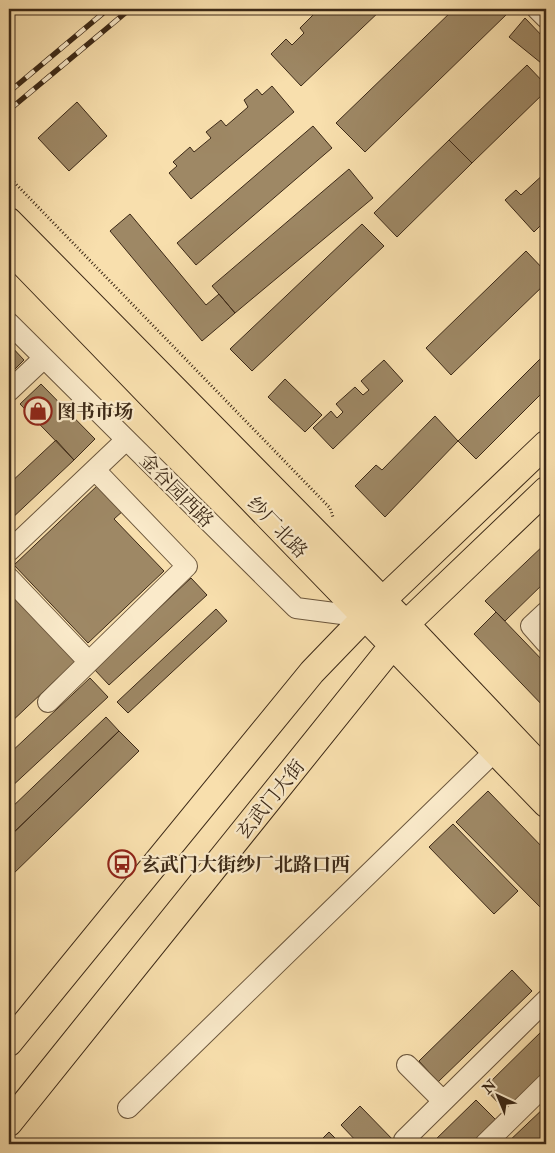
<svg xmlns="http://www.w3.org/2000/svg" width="555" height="1153" font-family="'IM FELL Double Pica','Noto Serif SC',serif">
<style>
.building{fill:#9e8865;stroke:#3c2917}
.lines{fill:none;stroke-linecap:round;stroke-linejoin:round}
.minor-casing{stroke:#6b563c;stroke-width:22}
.major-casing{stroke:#3c2917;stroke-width:28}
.path{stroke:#3c2917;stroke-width:3;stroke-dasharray:1 2.5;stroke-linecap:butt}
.minor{stroke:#faeaca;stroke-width:20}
.major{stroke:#f8dfad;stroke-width:26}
.rail-casing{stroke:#3c2917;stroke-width:5.5}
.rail{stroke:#faeaca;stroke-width:4;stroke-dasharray:11;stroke-linecap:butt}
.labels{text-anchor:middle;stroke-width:4.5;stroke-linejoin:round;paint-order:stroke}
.poi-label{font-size:19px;font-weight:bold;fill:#3c2917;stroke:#faeaca;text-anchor:start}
.street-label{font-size:19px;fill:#3c2917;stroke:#faeaca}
</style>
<rect width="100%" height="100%" fill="#f8dfad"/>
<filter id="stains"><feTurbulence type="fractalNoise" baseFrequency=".004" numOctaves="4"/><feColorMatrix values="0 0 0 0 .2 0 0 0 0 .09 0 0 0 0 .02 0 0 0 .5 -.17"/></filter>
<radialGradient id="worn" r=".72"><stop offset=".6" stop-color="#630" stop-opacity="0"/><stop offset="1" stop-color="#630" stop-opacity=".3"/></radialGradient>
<path class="building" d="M319,9h63l-81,77 -30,-32 15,-15 6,6 12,-12 -4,-5z
M454,9h52l3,3 -144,140 -29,-29z
M525,18l21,22v27l-37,-30z
M527,65l19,20v6l-74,72 -23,-23z
M272,86l22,26 -103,87 -22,-26 8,-7 -4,-4 17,-15 4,5 17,-14 -5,-6 15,-12 5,6 22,-19 -4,-7 13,-11 5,6z
M77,102l30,34 -38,35 -31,-33z
M313,126l19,22 -136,117 -19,-22z
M449,140l23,23 -75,74 -23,-24z
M349,169l24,29 -138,115 -23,-27z
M546,172v48l-12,12 -29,-32 11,-10 5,5z
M130,214l76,91 13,-11 16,19 -33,28 -92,-110z
M362,224l22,22 -132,125 -22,-22z
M526,251l20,21v11l-95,92 -25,-27z
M9,344l15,16 -15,15z
M546,353v36l-70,70 -18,-18z
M384,360l19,21 -70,68 -20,-21 18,-17 6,7 6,-6 -7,-8 19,-17 8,8 6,-5 -8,-9z
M285,379l37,36 -17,17 -37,-35z
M41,384l54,55 -21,21 -54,-56z
M435,416l23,25 -73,76 -30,-31 21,-21 6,5z
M56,440l18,20 -65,61v-37z
M99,484l25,26 -10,9 50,52 -76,72 -74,-78z
M546,543v38l-41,40 -20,-20z
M191,578l16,17 -98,90 -15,-16z
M9,588l68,72 -68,64z
M216,609l11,12 -99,92 -11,-11z
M496,612l50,52v45l-72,-75z
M90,678l18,19 -99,92v-35z
M106,717l13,14 -110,106v-27z
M119,731l20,20 -130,127v-41z
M488,791l58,60v56l-3,3 -87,-88z
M453,824l65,67 -24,23 -65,-67z
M512,970l20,21 -94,91 -19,-21z
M546,1027v45l-40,39 -22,-23z
M476,1100l22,22 -22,22h-45z
M360,1106l37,38h-38l-18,-19z
M546,1106v30l-9,8h-31z
M329,1132l12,12h-24z"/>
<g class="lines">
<g class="minor-casing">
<path id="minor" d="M537,9l9,9
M9,323l287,285 69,9
M9,391l35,-33
M9,551l117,-111
M9,578l80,84
M546,612l-15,14 15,17
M48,702l139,-136 -92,-96
M407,1065l36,36
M128,1108l367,-357
M404,1140l142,-140
M485,1144l61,-60"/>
</g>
<g class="major-casing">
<path id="major" d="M9,221l397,403 140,148
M9,249l537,555
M9,1043l303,-371 53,-55 181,-173
M9,1123l384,-478 13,-21 140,-134"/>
</g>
<path class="path" d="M9,177l321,331 3,9"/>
<use href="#minor" class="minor"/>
<use href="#major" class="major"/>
<g class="rail-casing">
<path id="rail" d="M9,15l5,-6
M9,92l99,-83
M9,110l121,-101"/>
</g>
<use href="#rail" class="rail"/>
</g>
<defs>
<g id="shop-ring" transform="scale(1.4375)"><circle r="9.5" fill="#faeaca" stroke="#8f2418" stroke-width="1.5"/><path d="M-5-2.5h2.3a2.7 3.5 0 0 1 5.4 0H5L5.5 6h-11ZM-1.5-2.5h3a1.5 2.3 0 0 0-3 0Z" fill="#8f2418"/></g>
<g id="bus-ring" transform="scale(1.4375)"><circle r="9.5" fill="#faeaca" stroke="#8f2418" stroke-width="1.5"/><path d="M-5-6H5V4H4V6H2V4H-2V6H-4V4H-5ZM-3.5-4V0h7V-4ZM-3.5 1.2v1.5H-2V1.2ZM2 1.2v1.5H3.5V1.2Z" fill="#8f2418"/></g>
</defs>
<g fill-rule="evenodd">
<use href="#shop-ring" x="38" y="411"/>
<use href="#bus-ring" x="122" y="864"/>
</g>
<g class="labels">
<g class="poi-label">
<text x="57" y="418">图书市场</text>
<text x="141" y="871">玄武门大街纱厂北路口西</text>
</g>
<g class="street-label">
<text transform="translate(177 490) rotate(45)" y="7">金谷园西路</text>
<text transform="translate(278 527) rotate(46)" y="7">纱厂北路</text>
<text transform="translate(270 799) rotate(-51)" y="7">玄武门大街</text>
</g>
</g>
<rect width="555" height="1153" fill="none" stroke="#f8dfad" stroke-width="30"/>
<rect x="10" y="10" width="535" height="1133" fill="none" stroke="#3c2917" stroke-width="2.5"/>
<rect x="15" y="15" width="525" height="1123" fill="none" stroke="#3c2917"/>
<g transform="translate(498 1096) rotate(316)" stroke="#faeaca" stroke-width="4" paint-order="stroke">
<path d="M0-4L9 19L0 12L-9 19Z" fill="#3c2917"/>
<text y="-8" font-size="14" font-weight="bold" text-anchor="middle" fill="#3c2917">N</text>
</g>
<rect width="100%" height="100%" filter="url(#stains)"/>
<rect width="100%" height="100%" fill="url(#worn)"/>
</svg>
